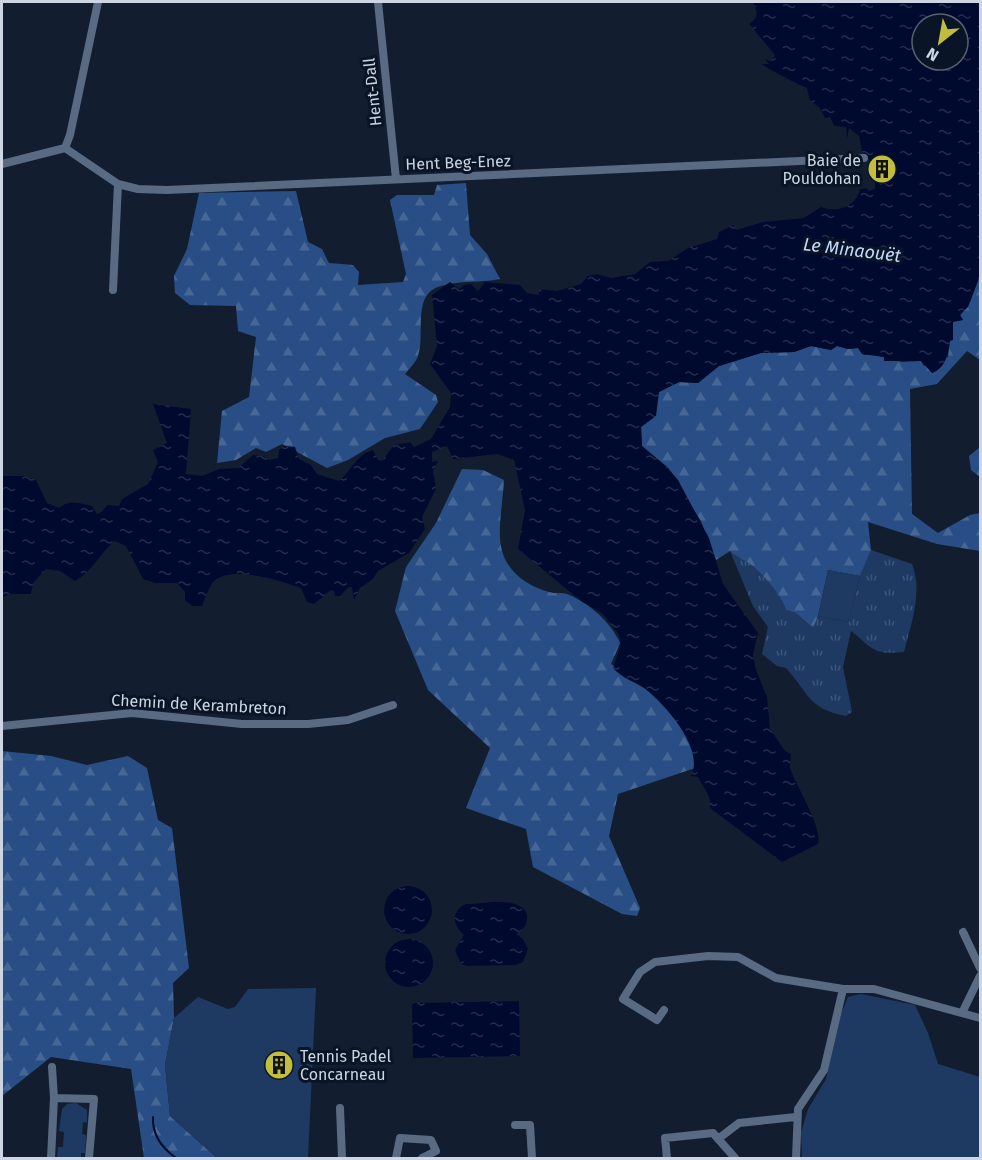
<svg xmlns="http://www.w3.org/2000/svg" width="982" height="1160" font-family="'Fira Sans',sans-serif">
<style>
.grass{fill:url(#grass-tufts)}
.forest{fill:url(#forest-firs)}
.green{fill:#1e3a63}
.water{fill:url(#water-ripples);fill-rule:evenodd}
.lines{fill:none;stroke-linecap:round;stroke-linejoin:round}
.stream{stroke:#000a2f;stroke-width:2}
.minor{stroke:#596a83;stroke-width:8}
.labels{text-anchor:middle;stroke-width:6;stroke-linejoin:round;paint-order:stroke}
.street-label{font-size:16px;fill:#ccd5e1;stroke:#091526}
.poi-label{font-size:16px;fill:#ccd5e1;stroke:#091526;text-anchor:end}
.water-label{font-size:18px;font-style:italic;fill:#c3dafb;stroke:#091526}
</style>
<defs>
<pattern id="grass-tufts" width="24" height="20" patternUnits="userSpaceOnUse" patternTransform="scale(1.5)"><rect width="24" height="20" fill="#1e3a63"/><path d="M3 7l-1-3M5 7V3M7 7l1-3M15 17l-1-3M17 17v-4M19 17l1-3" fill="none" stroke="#3e5679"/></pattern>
<pattern id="forest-firs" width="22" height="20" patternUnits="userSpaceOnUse" patternTransform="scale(1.5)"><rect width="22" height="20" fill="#284e85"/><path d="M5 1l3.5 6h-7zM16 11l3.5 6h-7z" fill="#466796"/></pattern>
<pattern id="water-ripples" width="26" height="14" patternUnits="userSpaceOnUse" patternTransform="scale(1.5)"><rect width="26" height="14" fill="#000a2f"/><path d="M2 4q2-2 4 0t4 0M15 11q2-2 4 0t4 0" fill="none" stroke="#242d4d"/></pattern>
</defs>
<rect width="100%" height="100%" fill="#121e30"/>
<path class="grass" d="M871,550l41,14c11,28 -1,60 -8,88 -32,3 -30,-3 -53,-21l-8,36 9,45 -6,4c-38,-7 -37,-23 -60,-48l-9,-2 -15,-12 6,-27 -15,-21 -23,-55c7,7 17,10 24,16 12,11 27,28 32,43l10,3 17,15 5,-12 31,6 11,-46z"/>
<path class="forest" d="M466,183l4,52 17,19 13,25c-20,4 -40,1 -59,7 -30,8 -15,47 -23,70 -2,6 -9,13 -13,18l31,21 2,7 -18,27 -35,9 -37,22 -21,8 -45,-24 -16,8 -10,-4 -20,12 -19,3 5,-52 27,-14 7,-60 -18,-6 -2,-25 -46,-1 -15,-12 -1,-17 13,-27 12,-56 97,-2 12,51 14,7 7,14 24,2 6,7 -1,13 45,-3 3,-8 -16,-74 7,-5h37l3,-10z
M980,276v84l-13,-9 -30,33 -27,5 2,125 26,19 32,-18 10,-2v38l-43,-7 -69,-22 3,28 -11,26 -32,-6 -10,46 -5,12 -17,-15 -10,-3c-5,-15 -20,-32 -32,-43 -7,-6 -17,-9 -24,-16l-14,9 -15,-39 -34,-54 -25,-21 -1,-19c14,-9 14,-20 18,-35l20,-10 19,1 21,-17 42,-13 33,-1 17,-6 20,4 6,-4 11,3 10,-1 6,7 7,-1 31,8 19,-1 3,5 24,-9 2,-17h3l-1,-19 11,-1 -3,-5 11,-15 2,-12z
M980,447v30l-9,-7 -2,-14z
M462,469l21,1 21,10c-1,19 -5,40 -4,59 2,29 23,46 49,53 6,2 13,0 18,2 22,9 44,28 53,49l-9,21 65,37 25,65 -83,28 -9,42 31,72 -3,8 -15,-2 -89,-47 -7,-38 -60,-21 24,-60 -62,-58 -33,-79 11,-44 30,-44z
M2,751l49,5 36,9 41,-9 19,12 11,52 14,8 17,140 -16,15 1,35 -9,47 5,51 47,42h-73l-13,-89 -80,-12 -49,39z"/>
<path class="green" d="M828,570l32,6 -11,46 -31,-6z
M316,988l-8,170h-91l-47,-42 -5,-51 9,-47 24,-21 30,12 7,-2 13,-18z
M861,994l54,11 13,28 10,31 42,13v81h-178l-1,-25 7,-24 18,-30 15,-65 7,-17z
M76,1103l11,7v13l-4,-1 -1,12 4,1 -1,18h-4v5h-24l1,-11h5l1,-15 -5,-1 3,-22 5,-5z"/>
<path class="water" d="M753,2h227v274l-12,31 -8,8 3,5 -10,2v18l-3,1c-2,13 -4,27 -18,32l-11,-12h-37v-4l-22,-3 -4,-6 -10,1 -11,-3 -6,4 -20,-4 -17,6 -33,1 -42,13 -21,17 -19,-1 -20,10 -3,24 -15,11 1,19 25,21 11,13 31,58 14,46 35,49 -5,22 3,15 11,27 3,32 15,22 6,3c0,6 -2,9 -1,14 6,18 33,60 28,76l-36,18 -72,-54c2,-13 -7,-20 -12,-31l-7,-1c14,-27 -26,-72 -47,-88 -11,-7 -22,-10 -31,-20l8,-24 -2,-9 -16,-21 -22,-13 -63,-52 7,-39 -11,-50 -17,-6 -44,5 -6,-13 -15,6v10l6,-1 -5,10 3,18 -14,28 3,12 -16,24 -31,18 -5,8 -13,9 -6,12 -2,-13h-3l-9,9h-5l-1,-5 -3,-1 -17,14 -7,-2 -6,-14c-21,-7 -67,-23 -87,-7 -5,5 -9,18 -12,25h-10l-7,-6v-8l-8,-9h-22l-12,-4 -17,-33 -11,-5c-16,13 -21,29 -40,40l-15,-10 -14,-2 -13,14 -2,11h-23l-6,4v-122h22l12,4 11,23 12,5c10,-9 20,-5 33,-2l5,8 5,-2 5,-7 12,1 3,-7 26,-15 10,-22 -5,-12 14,-7 -14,-39 38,5 -5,65 16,2 17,-7 19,-1 15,-13 10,1 6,4 9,-2 1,-8 4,-4 12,1 4,12 12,6 6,9 22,7c13,-11 17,-26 34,-31l5,10 4,1 12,-16 16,-3 4,5 17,-8 19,-32 1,-14 -21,-29 7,-18 -5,-51 18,-13 9,7 5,-4 7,-1 7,7 7,-9 35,3 7,8 11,2 2,-6 17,2 24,-7 7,-8 9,-2 14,4 24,-4 15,-12 18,-1 20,-13 29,-9 2,-7 14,-7 3,5 27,-8 41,-4 17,-11c16,6 35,0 39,-18l7,-1 1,3 7,-2v-23l-13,-15 -3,-15 -10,-8 -2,11 -1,-12 -12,-1 -4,-9 -5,1 -6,-11 -9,-6 -3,-13c-4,-1 -43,-21 -45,-24h7l-4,-5 6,2 4,-6 -26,-31c11,-7 8,-12 4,-22zM922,24h36v36h-36z
M384 910a24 24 0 1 1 48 0a24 24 0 1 1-48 0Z
M466,904c15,0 56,-9 61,11 1,10 -4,15 -11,19l7,5 5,10 -5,13 -7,3 -49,1 -6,-2 -6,-14 9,-15c-11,-9 -14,-24 2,-31z
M385 963a24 24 0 1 1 48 0a24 24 0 1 1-48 0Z
M519,1001l1,55 -107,2 -1,-55z"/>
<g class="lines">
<path class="stream" d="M153,1117c-1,18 9,31 23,41"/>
<path class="minor" d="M378,2l18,177
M65,148l53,36 20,5 29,1 697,-32
M65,148l5,-13 28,-133
M2,164l63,-16
M113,290l5,-106
M2,726l130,-13 110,11h66l40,-4 45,-15
M963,932l17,36
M664,1010l-7,10 -34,-21 17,-27 15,-10 53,-6 30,1 38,21 67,11h31l106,29
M962,1013l18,-37
M54,1098l40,1 -5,59
M340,1108l2,50
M515,1125h15l2,33
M718,1139l21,-16 57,-6
M51,1158l3,-60 -2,-31
M396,1158l4,-20 31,2 5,11 -14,7
M667,1158l-2,-20 48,-5 22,25
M796,1158l2,-49 26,-39 19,-81"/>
</g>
<defs>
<g id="building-disc" transform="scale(1.5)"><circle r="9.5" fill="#c2bd3f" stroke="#091526"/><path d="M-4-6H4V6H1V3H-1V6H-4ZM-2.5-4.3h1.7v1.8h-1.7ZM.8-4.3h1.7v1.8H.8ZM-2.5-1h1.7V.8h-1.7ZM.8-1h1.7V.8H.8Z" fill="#111"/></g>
</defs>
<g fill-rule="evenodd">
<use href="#building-disc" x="882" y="169"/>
<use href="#building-disc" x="279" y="1065"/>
</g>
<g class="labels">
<g class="street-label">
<text transform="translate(372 92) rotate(-96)" y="6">Hent-Dall</text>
<text transform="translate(458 162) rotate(-2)" y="6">Hent Beg-Enez</text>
<text transform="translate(199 704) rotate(3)" y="6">Chemin de Kerambreton</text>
</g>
<g class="poi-label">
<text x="861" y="166">Baie de<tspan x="861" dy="18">Pouldohan</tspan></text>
<text x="300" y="1062" text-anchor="start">Tennis Padel<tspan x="300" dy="18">Concarneau</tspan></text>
</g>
<g class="water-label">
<text transform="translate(852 250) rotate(7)" y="6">Le Minaouët</text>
</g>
</g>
<rect width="982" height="1160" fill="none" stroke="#ccd5e1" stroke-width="6"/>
<g transform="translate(940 42) rotate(211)"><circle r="28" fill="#091526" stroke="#576271" stroke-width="1.5"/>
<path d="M0-4.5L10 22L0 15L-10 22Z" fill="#c2bd3f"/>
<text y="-9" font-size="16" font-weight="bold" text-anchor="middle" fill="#ccd5e1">N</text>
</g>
</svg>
